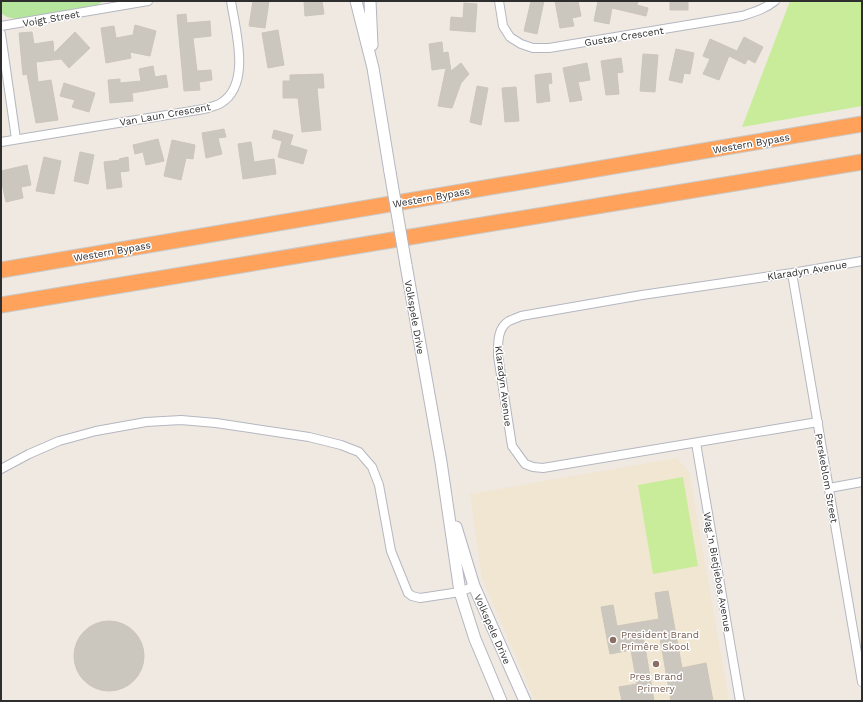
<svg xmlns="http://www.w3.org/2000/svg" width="863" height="702" font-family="'Work Sans',sans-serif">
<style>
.education{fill:#f0e6d1}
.green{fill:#b6e59e}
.pitch{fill:#c9ec9a}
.building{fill:#cbc7bf;stroke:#cbc5ba}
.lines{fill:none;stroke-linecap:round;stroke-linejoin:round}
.street-casing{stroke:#b4b7c1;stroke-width:10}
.secondary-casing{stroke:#b4b7c1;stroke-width:13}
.highway-casing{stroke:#c9c9c9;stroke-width:17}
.street{stroke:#fff;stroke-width:8}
.secondary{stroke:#fff;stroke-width:11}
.highway{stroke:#ffa35c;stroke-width:15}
.secondary-bridge-casing{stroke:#b4b7c1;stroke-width:13;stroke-linecap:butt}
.secondary-bridge{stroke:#fff;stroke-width:11}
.education-dot{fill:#8d6e63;stroke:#fff;stroke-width:1.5}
.labels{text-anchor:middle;stroke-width:3;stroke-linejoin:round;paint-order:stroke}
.street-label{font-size:10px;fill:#2e2e2e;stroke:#fff}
.education-label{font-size:10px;fill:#785e54;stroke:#fff;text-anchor:start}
</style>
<rect width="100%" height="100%" fill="#efe9e1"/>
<path class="education" d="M677,458l12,14 40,229h-194l-53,-123 -12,-84z"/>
<path class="green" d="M1,1h102l-8,6 -79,12 -9,-2 -6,-4z"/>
<path class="pitch" d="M790,1h72v105l-120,21z
M683,477l15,89 -45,8 -15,-89z"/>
<path class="building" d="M253,1h16l-4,27 -16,-2z
M304,1h18l2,13 -19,2z
M531,1h13l-7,33 -13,-3z
M555,1h13l1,2 9,-2 3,15 -9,2 2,8 -14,2z
M598,1h40l-1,4 11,3 -2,8 -34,-8 -3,16 -15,-3z
M670,1h18v9h-18z
M464,3l13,1 -2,28 -25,-2 1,-13 12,1z
M186,14l1,9 23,-2 1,15 -18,2 4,33 14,-1 1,10 -13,2 1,8 -16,1 -7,-76z
M135,25l21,6 -6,25 -20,-4 1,6 -25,5 -5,-35 13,-2 2,12 17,-3z
M278,30l6,35 -16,3 -6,-35z
M32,32l2,12 19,-3 1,12 21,-21 15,16 -21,20 -8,-9 -25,3 2,20 13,-2 7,40 -22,3 -9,-49 -4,1 -4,-42z
M744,37l19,10 -8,16 -7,-4 -3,5 -16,-8 -10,24 -16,-6 7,-15 -7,-3 7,-17 27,12z
M442,42l1,11 5,-1 3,19 10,-8 8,11 -8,9 -9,25 -14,-2 8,-38 -14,2 -3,-26z
M676,49l18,4 -4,21 -6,-1 -2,10 -13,-3z
M643,54l15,1 -3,37 -15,-1z
M621,58l2,14 -6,1 2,21 -13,1 -5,-34z
M587,63l3,17 -12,2 4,18 -12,2 -7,-34z
M153,66l2,11 11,-2 2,12 -36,6 1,8 -23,2 -2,-23 12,-1v4l21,-2 -2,-12z
M551,73l1,10 -4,1 2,17 -13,2 -2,-28z
M323,74l1,14h-7l4,42 -19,2 -4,-34h-15v-17h7v-6z
M64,83l31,10 -6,19 -17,-5 3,-7 -15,-4z
M477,86l11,2 -7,37 -11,-3z
M516,87l3,34 -14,1 -3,-34z
M224,129l2,8 -8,1 4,16 -16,4 -4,-25z
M274,130l19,5 -3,10 17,5 -4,14 -25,-7 4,-16 -10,-3z
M158,139l6,22 -18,4 -3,-13 -8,2 -2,-9z
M172,140l23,5 -2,14 -7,-1 -5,22 -17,-4z
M251,142l3,20 20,-3 2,15 -33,5 -5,-35z
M80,152l14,3 -6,29 -14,-3z
M44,157l17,4 -7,33 -18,-3z
M128,157l1,14 -9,1 2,15 -15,2 -3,-27 16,-2 -1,-1z
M27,165l4,20 -10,2 2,11 -17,4 -5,-23v-8z
M668,591l14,77 24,-5 7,38h-42l-12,-69 -16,3 11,66h-32l-3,-14 18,-3 -6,-34 -21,4 -9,-47 12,-2 4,21 42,-7 -4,-26z
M74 656a35 35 0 1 1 70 0a35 35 0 1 1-70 0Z"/>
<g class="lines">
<g class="street-casing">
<path id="street" d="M499,1l4,25 7,11 11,7 12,4h16l193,-32c12,-4 23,-7 33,-15
M1,26l147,-25
M1,34l15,105
M1,142l203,-33c6,-2 12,-3 17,-6 31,-19 14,-74 10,-102
M792,273l70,409
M818,422l-275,46 -10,-1 -8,-3 -13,-18 -14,-90c0,-12 -1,-28 11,-35 4,-2 8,-3 12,-5l121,-21 150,-22 70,-12
M696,443l44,258
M1,469l28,-15 30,-13 37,-10 50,-9 35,-2 35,3 93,14 32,8 18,7 13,15 7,18 12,66 17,42 4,3 8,2 40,-6 14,-6
M829,488l33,-6"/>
</g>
<g class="secondary-casing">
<path id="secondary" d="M356,1l17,67 17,104
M370,1l2,44
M406,265l35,197 19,130 15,47 26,62
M456,527l18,59 51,115"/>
</g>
<g class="highway-casing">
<path id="highway" d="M1,270l861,-146
M1,305l861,-143"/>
</g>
<use href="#street" class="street"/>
<use href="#secondary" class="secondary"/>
<use href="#highway" class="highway"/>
<g class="secondary-bridge-casing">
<path id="secondary-bridge" d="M390,172l16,93"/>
</g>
<use href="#secondary-bridge" class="secondary-bridge"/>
</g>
<g class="education-dot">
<circle cx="613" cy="640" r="4"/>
<circle cx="656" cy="664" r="4"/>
</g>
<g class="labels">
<g class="street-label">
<text transform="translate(51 18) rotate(-10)" y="4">Voigt Street</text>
<text transform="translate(624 36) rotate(-9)" y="4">Gustav Crescent</text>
<text transform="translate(165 114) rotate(-10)" y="4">Van Laun Crescent</text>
<text transform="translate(751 143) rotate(-10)" y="4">Western Bypass</text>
<text transform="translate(431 197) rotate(-10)" y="4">Western Bypass</text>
<text transform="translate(112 251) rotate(-10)" y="4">Western Bypass</text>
<text transform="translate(807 270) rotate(-9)" y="4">Klaradyn Avenue</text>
<text transform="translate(415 317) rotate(80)" y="4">Volkspele Drive</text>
<text transform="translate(504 386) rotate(83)" y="4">Klaradyn Avenue</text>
<text transform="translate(827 478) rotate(80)" y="4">Perskeblom Street</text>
<text transform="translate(718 572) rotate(80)" y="4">Wag 'n Bietjiebos Avenue</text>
<text transform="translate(493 629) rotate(66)" y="4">Volkspele Drive</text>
</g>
<g class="education-label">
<text x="621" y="638">President Brand<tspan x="621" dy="12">Primêre Skool</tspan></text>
<text x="656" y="680" text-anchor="middle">Pres Brand<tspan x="656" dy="12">Primery</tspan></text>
</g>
</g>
<rect width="863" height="702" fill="none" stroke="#2e2e2e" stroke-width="4"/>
</svg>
